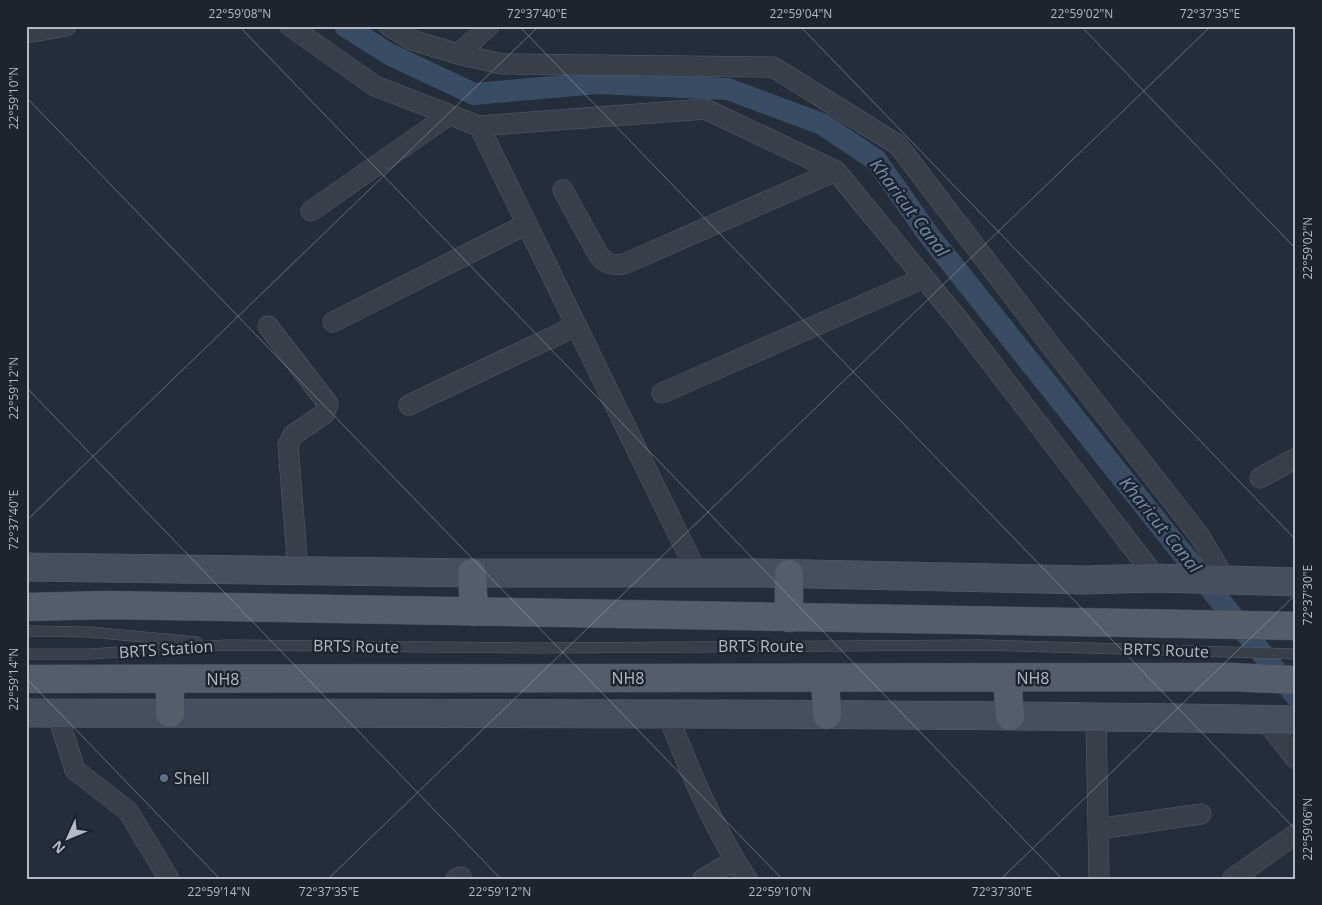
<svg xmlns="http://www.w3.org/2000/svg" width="1322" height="905" font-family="'Open Sans',sans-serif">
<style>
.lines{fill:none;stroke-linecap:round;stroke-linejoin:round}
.canal{stroke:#394c63;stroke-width:22}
.lane-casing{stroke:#555d68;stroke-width:11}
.street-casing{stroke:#555d68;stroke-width:21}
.secondary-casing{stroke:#555d68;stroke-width:29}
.primary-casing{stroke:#434b56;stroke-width:29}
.lane{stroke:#363f4a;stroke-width:10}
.street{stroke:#363f4a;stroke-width:20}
.secondary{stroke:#454f5d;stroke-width:28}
.primary{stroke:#545e6a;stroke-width:28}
.ticks{fill:none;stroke:#b2bac6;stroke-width:1;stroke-opacity:0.45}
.service-dot{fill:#5c6f8a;stroke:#1c242f;stroke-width:2}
.labels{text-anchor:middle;stroke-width:5;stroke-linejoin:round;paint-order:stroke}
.street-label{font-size:16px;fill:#b2bac6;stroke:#1c242f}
.poi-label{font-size:16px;fill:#b2bac6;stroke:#1c242f;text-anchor:start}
.water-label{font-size:18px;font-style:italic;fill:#738ca9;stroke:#1c242f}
.neatline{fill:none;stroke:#b2bac6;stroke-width:2}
.ticks-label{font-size:12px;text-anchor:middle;fill:#b2bac6}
</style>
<rect width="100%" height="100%" fill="#232e3a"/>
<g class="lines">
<path class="canal" d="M345,26l44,28 85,40 123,-11 131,6 94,35 54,36 52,74 368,462"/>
<g class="lane-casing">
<path id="lane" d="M26,631l64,1 107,10
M26,654h64l136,-9 315,3 439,-3 316,9"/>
</g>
<g class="street-casing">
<path id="street" d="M290,26l85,60 104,40 218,447
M389,26l23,14 46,14 44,10 271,3 125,78 153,201 148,189 26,44
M26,33l40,-7
M458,54l31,-28
M479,126l226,-17 131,62 125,152 195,255
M563,190l35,64c7,10 14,12 26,10l212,-93
M311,211l138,-96
M333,322l194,-98
M268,326l60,78 -4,10 -31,21 -5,10 10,125
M662,393l262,-115
M409,405l167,-79
M1260,478l36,-20
M57,713l18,57 53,41 41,68
M668,715c22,57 45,112 79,164
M1096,717l3,162
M1264,719l32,40
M1098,829l103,-15
M456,879l5,-2
M703,879l32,-19
M1232,879l64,-45"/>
</g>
<g class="secondary-casing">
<path id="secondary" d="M26,567l446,6h286l327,7 71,-2 140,4
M26,713c423,1 847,-1 1270,7"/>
</g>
<g class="primary-casing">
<path id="primary" d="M472,573l2,39
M26,607l82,-2 1188,21
M789,618v-44
M825,678l2,37
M1007,678l3,38
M26,679l1204,-2 66,3
M170,679v34"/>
</g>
<use href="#lane" class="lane"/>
<use href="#street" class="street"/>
<use href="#secondary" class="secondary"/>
<use href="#primary" class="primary"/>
</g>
<path class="ticks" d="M239,26l823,853M519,26l777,804M800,26l496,514M1081,26l215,223M26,97l756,782M26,387l475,492M26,521l513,-495M26,678l194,201M328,879l883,-853M1001,879l295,-285"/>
<circle class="service-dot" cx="164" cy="778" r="5"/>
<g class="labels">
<g class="street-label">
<text transform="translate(356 646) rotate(1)" y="6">BRTS Route</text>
<text x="761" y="652">BRTS Route</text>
<text transform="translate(166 649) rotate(-4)" y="6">BRTS Station</text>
<text transform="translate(1166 650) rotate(2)" y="6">BRTS Route</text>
<text x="628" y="684">NH8</text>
<text x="1033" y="684">NH8</text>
<text x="223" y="685">NH8</text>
</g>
<g class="poi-label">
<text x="174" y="784">Shell</text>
</g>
<g class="water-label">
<text transform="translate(909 208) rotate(53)" y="6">Kharicut Canal</text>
<text transform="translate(1160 525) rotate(51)" y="6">Kharicut Canal</text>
</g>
</g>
<rect width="1322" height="905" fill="none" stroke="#1c242f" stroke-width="55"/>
<g transform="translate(68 838) rotate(226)" stroke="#1c242f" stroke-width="4" paint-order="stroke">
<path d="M0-4L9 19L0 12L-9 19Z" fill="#b2bac6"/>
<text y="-8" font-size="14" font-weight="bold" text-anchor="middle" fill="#b2bac6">N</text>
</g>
<rect x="28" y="28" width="1266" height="850" class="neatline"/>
<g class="ticks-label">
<text x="240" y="18">22°59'08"N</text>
<text x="537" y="18">72°37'40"E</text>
<text x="801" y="18">22°59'04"N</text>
<text x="1082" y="18">22°59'02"N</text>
<text x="1210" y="18">72°37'35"E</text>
<text transform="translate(14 98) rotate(-90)" y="4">22°59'10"N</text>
<text transform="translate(1308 248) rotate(-90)" y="4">22°59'02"N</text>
<text transform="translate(14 388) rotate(-90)" y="4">22°59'12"N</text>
<text transform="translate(14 520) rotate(-90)" y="4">72°37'40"E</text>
<text transform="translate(1308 595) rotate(-90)" y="4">72°37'30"E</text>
<text transform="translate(14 679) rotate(-90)" y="4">22°59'14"N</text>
<text transform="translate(1308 829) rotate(-90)" y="4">22°59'06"N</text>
<text x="219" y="896">22°59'14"N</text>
<text x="329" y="896">72°37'35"E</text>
<text x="500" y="896">22°59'12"N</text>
<text x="780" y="896">22°59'10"N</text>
<text x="1002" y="896">72°37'30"E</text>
</g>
</svg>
